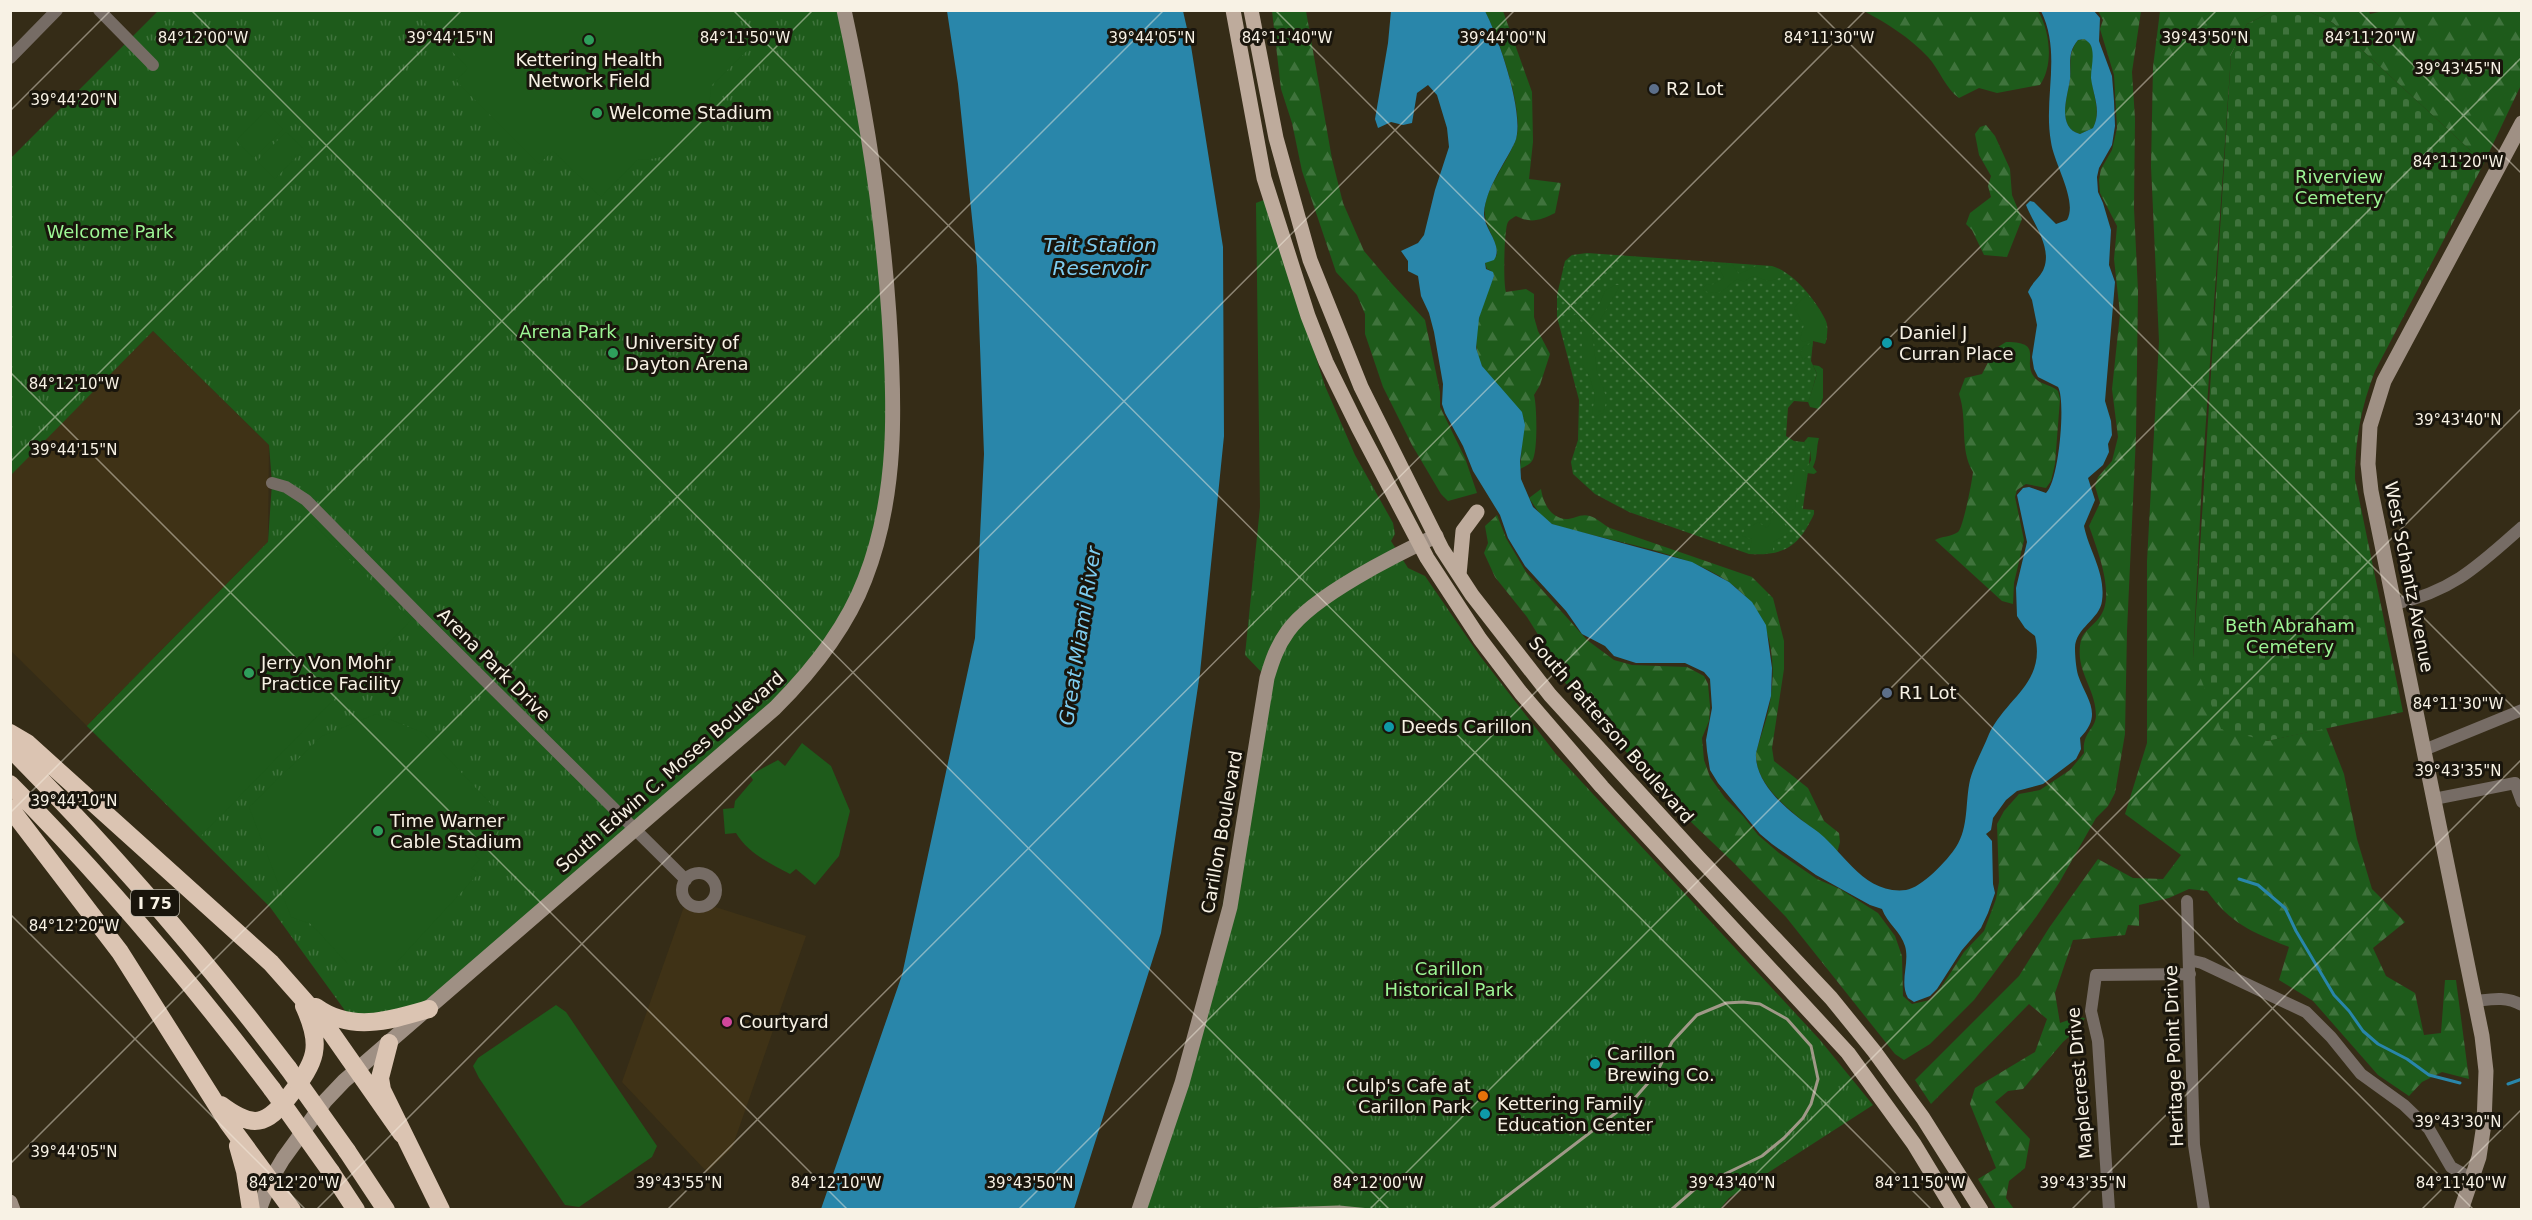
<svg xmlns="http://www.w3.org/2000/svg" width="2532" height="1220" font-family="'DejaVu Sans',sans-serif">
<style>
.built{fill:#3f3216}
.grass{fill:url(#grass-dots)}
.forest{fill:url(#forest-firs)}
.cemetery{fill:url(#cemetery-stones)}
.park{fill:url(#park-tufts)}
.garden{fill:#1e5b1b}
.water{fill:#2986aa;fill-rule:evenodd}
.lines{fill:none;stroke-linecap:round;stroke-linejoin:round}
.stream{stroke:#2986aa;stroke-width:3}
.street{stroke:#766c65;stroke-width:12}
.secondary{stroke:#9f9084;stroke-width:15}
.primary{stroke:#beab9c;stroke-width:15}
.highway{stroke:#dbc4b2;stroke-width:18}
.rail{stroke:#a09988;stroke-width:3}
.highway-bridge{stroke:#dbc4b2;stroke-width:18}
.ticks{fill:none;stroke:#f8f2e5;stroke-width:1.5;stroke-opacity:0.45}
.leisure-dot{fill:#2e9e5b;stroke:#19150c;stroke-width:2}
.service-dot{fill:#5c6f8a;stroke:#19150c;stroke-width:2}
.culture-dot{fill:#0f9aa8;stroke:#19150c;stroke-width:2}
.hotel-dot{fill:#d1479c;stroke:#19150c;stroke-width:2}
.food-dot{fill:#e8710a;stroke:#19150c;stroke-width:2}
.labels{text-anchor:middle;stroke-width:6;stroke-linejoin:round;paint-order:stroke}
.shield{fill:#19150c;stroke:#b5b0a4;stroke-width:1.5}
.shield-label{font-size:16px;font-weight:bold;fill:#f8f2e5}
.poi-label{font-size:18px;fill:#f8f2e5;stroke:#19150c;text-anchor:start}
.park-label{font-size:18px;fill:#9df695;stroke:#19150c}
.street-label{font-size:18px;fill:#f8f2e5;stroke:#19150c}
.water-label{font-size:20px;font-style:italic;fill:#7ecdf1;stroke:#19150c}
.ticks-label{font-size:15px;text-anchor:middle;fill:#f8f2e5;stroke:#19150c;stroke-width:6;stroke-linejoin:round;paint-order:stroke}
</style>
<defs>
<pattern id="grass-dots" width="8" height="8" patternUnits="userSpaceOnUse" patternTransform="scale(1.5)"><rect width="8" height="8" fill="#1e5b1b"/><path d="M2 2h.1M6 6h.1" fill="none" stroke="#3f733c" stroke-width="1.8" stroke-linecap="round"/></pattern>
<pattern id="forest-firs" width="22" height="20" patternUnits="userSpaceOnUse" patternTransform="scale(1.5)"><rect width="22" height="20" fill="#1e5b1b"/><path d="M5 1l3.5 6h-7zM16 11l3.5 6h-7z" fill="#3f733c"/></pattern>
<pattern id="cemetery-stones" width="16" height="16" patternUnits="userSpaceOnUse" patternTransform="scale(1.5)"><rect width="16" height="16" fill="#1e5b1b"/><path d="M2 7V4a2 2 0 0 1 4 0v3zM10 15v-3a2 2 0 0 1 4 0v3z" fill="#3f733c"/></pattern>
<pattern id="park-tufts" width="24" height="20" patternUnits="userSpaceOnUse" patternTransform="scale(1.5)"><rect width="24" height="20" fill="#1e5b1b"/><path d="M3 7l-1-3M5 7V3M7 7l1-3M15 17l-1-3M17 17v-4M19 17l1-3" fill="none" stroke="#3f733c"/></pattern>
</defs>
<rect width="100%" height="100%" fill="#352c17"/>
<path class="built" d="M153,331l116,114 -1,97 -181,184 -76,-75 -1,-176z
M687,898l119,38 -74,212 -25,24 -85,-90z"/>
<path class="grass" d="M1587,253l185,13c21,6 43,33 53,53 4,7 2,16 1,23l-2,2v-2l-11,-1 -2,20 6,13c-3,7 -6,24 -9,28l-14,-1 -6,7 -2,28 8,5 10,1c3,3 5,4 6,8 1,5 -6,48 -7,59l11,1v4c-15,32 -29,42 -65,40l-120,-42 -34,-18 -22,-20 -2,-12 7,-22 1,-40 -22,-83v-22l8,-34 7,-6z"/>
<path class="forest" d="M2388,10l133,1v74l-37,78 -151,-140 -25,-12h61l1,3z
M1272,11h34l26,148 11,44 21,48 28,33 33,36 15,72v15l25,51 12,35 -29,8 -7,-7 -29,-49 -29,-58 -18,-53v-20l-8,-19 -21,-23 -34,-101 -10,-48 -11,-34z
M1485,11h18l29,81 1,50 -4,37 32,4 -6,30c-14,7 -24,11 -39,3 -3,2 -6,3 -8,6 -4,6 -5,62 -2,70l20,-3 8,5v23l4,14 12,23 -10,31 -6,10c3,11 4,58 -2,66 -3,4 -8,6 -12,8l4,-50c-12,-17 -28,-32 -40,-50 -18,-28 -1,-66 10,-93l-4,-6 -3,-1 -2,-6 12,-8c0,-18 -15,-30 -12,-49 3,-21 23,-45 31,-67 9,-27 -18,-103 -31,-128z
M1864,11h174c12,20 16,54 2,74l-43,8 -18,-5 -20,10c-13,-9 -20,-29 -31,-41 -19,-20 -40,-33 -64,-46z
M2098,11h43l-9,61 3,47 -1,89 4,83 -2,145 -9,195 -2,103 -10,59 -7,13 -12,12 -37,65 -23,34 -62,83 -44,44 -26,16 -9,-6 -109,-137 -52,-54 -86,-82 -14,-20 -73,-83 -14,-29 -20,-32 -32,-40 -11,-24 4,-10 -3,-17 12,-11 9,23 20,34 61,68 27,20 18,5 55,2 17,9 4,8 2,22 -1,15 -7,17 2,22 6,17 15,21 18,18 15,19 21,18 38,26 23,10 38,24 17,23 7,20 1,40 9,8 18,-4 12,-14 22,-34 20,-21 12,-32 3,-17 -2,-58 7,-13 15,-17 21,-4 30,-20 14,-17c-2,-21 11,-23 12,-37 0,-29 -22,-45 -15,-76 2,-9 15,-16 20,-25 14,-22 -4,-66 -12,-89l11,-23 -5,-17 3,-9 14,-16 6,-24 -6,-48 8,-75 -6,-55 3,-33 -17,-33 -1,-13 2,-11 11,-19 5,-22 -3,-53 -14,-46 3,-9z
M2160,11h113l-26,13 -16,31 -29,424 -9,180 74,82 59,-13 18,46 13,65 15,50 33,33 -32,26 13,28 29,17 9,42 17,-2 4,-53h11l13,99 -27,-7 -20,10 -13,14 -31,-21 -65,-74 -34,-21 10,-33c-37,-15 -58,-23 -82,-56l-18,-2 -20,9 -30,7v21l-11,-1 -3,10 -52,5 -18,53 5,30 17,-6 8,1 -6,10 -16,14 -40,47 -15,2 -13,11 35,37 -5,29 -16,13 -3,17 8,11h-18l-18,-30 18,-11 -26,-64 5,-16 60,-36 12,-33 -18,-15 -98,100 -16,-24 104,-104 30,-48 49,-69 35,19 30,1 18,-24 -56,-41 22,-71v-182l12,-220 -8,-175 2,-99z
M2084,39c3,2 5,2 7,6 5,10 0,26 1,37 2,16 9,31 1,46l-13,6c-22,-6 -14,-33 -11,-49 4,-17 -3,-30 9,-45z
M1986,125l9,11 15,33 2,26 10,24 -15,38 -23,-2 -12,-25 -6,-6 4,-11 21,-16 -3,-11 3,-10 -12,-21 -4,-21 5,-7z
M2006,342c42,0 12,21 31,38 6,5 15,5 21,11l2,8 -5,65 -4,17 -5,7 -20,-4 -9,6 -2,7 9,43 -10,43 -1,21 -11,-3 -67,-61c7,-4 16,-3 23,-8 5,-4 14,-50 15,-60 -14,-23 -5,-52 -14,-78l6,-16 17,-4 13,-25z
M1541,489c2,13 9,29 25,30 8,0 15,-6 24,-3 7,2 14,9 20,12l142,49 21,21 11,43v28l-12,79 2,13 34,27 16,33 15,12 1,9 -3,11c-23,-30 -83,-58 -81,-100 5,-19 13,-38 15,-58 19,-141 -123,-140 -219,-171l-10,-7 -13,-19z"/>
<path class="cemetery" d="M2273,11h35l25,12 151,140 -109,208c-14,36 -20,69 -20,108l48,233 -136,29 -46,-12 -28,-70 38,-604 16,-31z"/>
<path class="park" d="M158,11h686l16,73 33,300 -20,175 -54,101 -376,338 -89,25 -84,-116 -183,-181 181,-184 4,-59 -3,-38 -116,-114 -142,144v-317z
M1266,199l59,187 30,69 38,68 2,11 -4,7 17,27 17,8 55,80 76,98 264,286 53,65 -144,93 -9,11 -581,1 61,-187 67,-345 -22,-23 15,-148 -4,-304z"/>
<path class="garden" d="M416,11h288l17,16 12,-3 21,20 -43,42c-2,47 -26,73 -74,74l-36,37 -48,-46 -14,13 -83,-83 12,-13 -54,-56z
M265,111l18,18 -29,29 -18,-17z
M286,132l18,17 -29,30 -18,-18z
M1731,263l8,11 19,-9 6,3 16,1 2,8 -12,4c-14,-2 -13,-10 -26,1l-7,-3c-12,9 -15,18 -33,12l-1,-3 3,-3 8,-1 10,-6 -4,-8 2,-5z
M1615,285h4l-1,4 -26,45 5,37 10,28 -4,14 -8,4 -3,-4 3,-17 -5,-18 -8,-14v-33l-5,-7 -7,-2v-4l6,-4 5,8h7l11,-17 6,-14z
M1807,294c13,15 25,29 18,50l-12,-3 -2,13 -8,6 -3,-7 4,-7 8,-3 -3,-3 -6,2 -3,-3 4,-14 -10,-17z
M1813,365l6,1 4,3v29l-4,11 -9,-2 -2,-5c2,-4 7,-22 9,-28z
M1808,437l11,1c-3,10 -1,19 -6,29l4,5 -3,2 -8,-1 -2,19 -7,2 -2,14 -4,3 -5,-3 3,-11 -4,-4 7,-7 3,-16 4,-2 6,4 6,-12 -1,-10 -6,-8z
M1774,511l7,2 1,8 6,8v4l-15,9v9l-12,3h-10l-1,-5 2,-10 -10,-3 4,-10 4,1 8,-5 9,6 4,-6 -2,-4z
M310,521l101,99 -211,217 -113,-111 181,-184z
M376,714l48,19 67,71 17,13 -23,32 -5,-3 -5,8 5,6 -9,8 8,5 -84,91h-47l-37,-40 -20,-7 -42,-110 73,-71z
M802,743l29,23 19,45 -11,45 -24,29 -19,-16 -6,5c-21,-11 -42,-21 -54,-41l-11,1 -2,-25 11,-1 1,-7 18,-21 -3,-5 28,-15 7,6z
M556,1005l10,7 91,134 -5,11 -73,50 -14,-2 -86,-127 -6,-12 5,-8z"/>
<path class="water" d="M947,11h236l8,35 32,201 1,189 -24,237 -39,260 -87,276h-253l81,-234 73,-337 9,-184 -7,-188 -19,-182z
M1391,11h94c13,25 41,105 30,131 -11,23 -29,46 -31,71 -1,16 20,32 10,47l-9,3 1,6 7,3 1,4 -15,42 -3,30 6,18 40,46 3,13 -5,36 1,18 12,28 19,17 140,38 37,20 23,20 14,23 6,43 -1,28 -15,57c-2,31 34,60 58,76 29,20 48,66 92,61 15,-2 42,-30 50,-43 13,-20 9,-45 14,-67 4,-15 13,-31 19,-46 18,-37 57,-51 46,-98l-10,-8 -8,-12 -1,-28 11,-46 -10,-47 6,-7 6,-1 17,6c13,-11 20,-93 12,-106l-20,-10 -4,-8 -2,-12 5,-32 -5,-25 -4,-8c4,-10 13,-15 16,-24 8,-21 -11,-45 -18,-63l4,-4 4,1 22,22 11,-4c11,-19 -13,-56 -16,-78 -8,-45 11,-88 -10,-131h53l6,7 -1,23 13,35 2,25 1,25 -3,19 -13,23 -2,9 1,15 5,11 8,27 -2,35 6,17 -10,119 6,20 1,14 -4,9 1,8 -6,13 -15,13 7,22 -11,26c5,25 22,47 18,75 -2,18 -27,27 -27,47 0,8 1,20 3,27 8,24 26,39 2,63l1,11 -5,10 -33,25 -26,7 -11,9 -13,18 -2,12 -5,4 6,7 1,43 2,9 -7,20 -7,15 -19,22 -25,39 -7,7 -16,6 -6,-4c-9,-16 2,-35 -3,-52 -4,-14 -18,-23 -23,-37l-12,-4 -54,-30 -44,-31 -12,-10 -42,-51 -8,-13 -3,-19 -1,-11 6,-32 -2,-29 -6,-7 -19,-9h-49l-22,-7 -9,-10 -23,-12 -16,-23 -41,-45 -17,-28 -8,-23 -27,-44 -10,-25 -18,-33 -3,-9 1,-20 -9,-52 -5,-19 -8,-17 -3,-20 -10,-5v-10l-7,-10 17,-8 6,-8 11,-45 14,-43 -2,-19 -10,-33 -9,-10 -11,8 -5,30 -9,2 -12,-3 -13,6 -3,-9 13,-76zM2084,39c5,3 7,5 8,10 2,10 -1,19 -1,29 2,17 11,33 2,50l-13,6c-22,-6 -14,-33 -11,-49 4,-16 -4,-30 9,-45z"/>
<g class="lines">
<path class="stream" d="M2239,879l19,6 27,23 11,23 38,64 15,16 14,20 15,13 29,15 22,16 31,8
M2508,1084l14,-5"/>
<path class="street" d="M99,10l54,55
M10,58l47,-48
M272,483l14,4 20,13 117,119 263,261
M2395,604c58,-13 83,-38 127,-77
M2424,750l98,-40
M2434,799l81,-16 7,19
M682 890a17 17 0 1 1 34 0a17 17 0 1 1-34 0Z
M2187,901l7,244 10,65
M2189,960l13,3 104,49 25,25 30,37 43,31 25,24 22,38 22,12
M2476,1001c16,-2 30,-5 46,4
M2109,1210l-11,-169 -7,-30 5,-36 94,-1"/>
<path class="secondary" d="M10,1202l3,8
M259,1210l11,-29 13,-22 42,-58 19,-20 431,-373c37,-37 71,-79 90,-129 33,-84 30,-175 24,-264 -7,-103 -23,-204 -45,-305
M1139,1210l43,-127 48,-176 37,-229c5,-17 10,-32 21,-47 25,-35 107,-76 148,-95
M2461,1210l18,-53 5,-33 2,-53 -4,-35 -111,-545 -3,-27 2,-38 14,-45 138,-258"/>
<path class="primary" d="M1233,10l31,168 44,138 18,46 32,65 69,131 53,81 41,54 81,94 246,266 66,91 40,66
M1251,10l25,128 34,122 51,127 81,162 30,46 78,100 149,163 132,140 43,53 49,67 58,92
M1459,575l4,-44 14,-19"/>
<path class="highway" d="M10,733l17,10 244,220 54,61 77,110
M10,748c100,101 192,207 278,320
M10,784c95,95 181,198 262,305
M10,808l110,144 108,171 64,87
M316,1007c36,26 75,13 113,2
M389,1043l-9,35 2,12 59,120
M221,1105c32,24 45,21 69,-10 26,-34 33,-48 14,-89
M238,1146l7,25 6,39
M347,1151l39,59
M331,1172l25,38"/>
<path class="rail" d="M1242,1210l97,-3 31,3
M1489,1210l145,-111 22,-25 16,-32 25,-27 29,-12 17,-1 17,2 27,15 24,27 7,33 -7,25 -8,14 -19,20 -22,18 -66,32 -25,22"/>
<path class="highway-bridge" d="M288,1068l59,83
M272,1089l59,83"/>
</g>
<path class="ticks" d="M191,10l1199,1200M733,10l1199,1200M1275,10l1199,1200M1816,10l706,706M2358,10l164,164M10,111l101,-101M10,372l838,838M10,462l452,-452M10,813l803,-803M10,914l296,296M10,1164l1154,-1154M316,1210l1199,-1200M667,1210l1199,-1200M1018,1210l1199,-1200M1369,1210l1153,-1153M1720,1210l802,-802M2071,1210l451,-451M2421,1210l101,-101"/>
<g class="leisure-dot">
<circle cx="589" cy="40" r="6"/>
<circle cx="597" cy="113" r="6"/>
<circle cx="613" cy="353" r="6"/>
<circle cx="249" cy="673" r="6"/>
<circle cx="378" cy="831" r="6"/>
</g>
<g class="service-dot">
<circle cx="1654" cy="89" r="6"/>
<circle cx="1887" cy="693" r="6"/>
</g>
<g class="culture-dot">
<circle cx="1887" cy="343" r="6"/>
<circle cx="1389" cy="727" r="6"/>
<circle cx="1595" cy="1064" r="6"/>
<circle cx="1485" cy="1114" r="6"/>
</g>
<circle class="hotel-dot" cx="727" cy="1022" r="6"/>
<circle class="food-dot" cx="1483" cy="1096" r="6"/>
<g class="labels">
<rect class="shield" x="131" y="890" width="48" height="26" rx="4.5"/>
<g class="shield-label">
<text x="155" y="909">I 75</text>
</g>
<g class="poi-label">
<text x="589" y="66" text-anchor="middle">Kettering Health<tspan x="589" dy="21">Network Field</tspan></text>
<text x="1666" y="95">R2 Lot</text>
<text x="609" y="119">Welcome Stadium</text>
<text x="1899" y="339">Daniel J<tspan x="1899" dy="21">Curran Place</tspan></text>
<text x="625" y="349">University of<tspan x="625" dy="21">Dayton Arena</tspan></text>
<text x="261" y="669">Jerry Von Mohr<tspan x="261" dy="21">Practice Facility</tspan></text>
<text x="1899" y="699">R1 Lot</text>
<text x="1401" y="733">Deeds Carillon</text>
<text x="390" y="827">Time Warner<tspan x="390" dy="21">Cable Stadium</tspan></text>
<text x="739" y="1028">Courtyard</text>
<text x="1607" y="1060">Carillon<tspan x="1607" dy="21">Brewing Co.</tspan></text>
<text x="1471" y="1092" text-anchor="end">Culp's Cafe at<tspan x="1471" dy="21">Carillon Park</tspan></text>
<text x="1497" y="1110">Kettering Family<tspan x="1497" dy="21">Education Center</tspan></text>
</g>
<g class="park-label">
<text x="2339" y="183">Riverview<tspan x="2339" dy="21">Cemetery</tspan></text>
<text x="110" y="238">Welcome Park</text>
<text x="568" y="338">Arena Park</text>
<text x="2290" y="632">Beth Abraham<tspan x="2290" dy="21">Cemetery</tspan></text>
<text x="1449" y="975">Carillon<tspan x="1449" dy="21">Historical Park</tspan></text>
</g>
<g class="street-label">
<text transform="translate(2409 577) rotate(79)" y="6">West Schantz Avenue</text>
<text transform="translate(494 665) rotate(45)" y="6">Arena Park Drive</text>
<text transform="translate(1611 730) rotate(49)" y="6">South Patterson Boulevard</text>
<text transform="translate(670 772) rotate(-41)" y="6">South Edwin C. Moses Boulevard</text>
<text transform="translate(1222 832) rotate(-80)" y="6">Carillon Boulevard</text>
<text transform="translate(2174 1056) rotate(-92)" y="6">Heritage Point Drive</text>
<text transform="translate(2080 1083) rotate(-95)" y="6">Maplecrest Drive</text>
</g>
<g class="water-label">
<text x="1100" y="252">Tait Station<tspan x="1100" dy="23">Reservoir</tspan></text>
<text transform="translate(1080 636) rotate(-81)" y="7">Great Miami River</text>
</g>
</g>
<g class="ticks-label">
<text x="745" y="43">84°11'50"W</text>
<text x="203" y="43">84°12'00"W</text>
<text x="450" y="43">39°44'15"N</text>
<text x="1152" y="43">39°44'05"N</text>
<text x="1287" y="43">84°11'40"W</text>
<text x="1829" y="43">84°11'30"W</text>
<text x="2205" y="43">39°43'50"N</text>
<text x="2370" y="43">84°11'20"W</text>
<text x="1503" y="43">39°44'00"N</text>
<text x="2458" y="74">39°43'45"N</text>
<text x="74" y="105">39°44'20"N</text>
<text x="2458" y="167">84°11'20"W</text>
<text x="74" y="389">84°12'10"W</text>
<text x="2458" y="425">39°43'40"N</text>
<text x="74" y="455">39°44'15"N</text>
<text x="2458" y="709">84°11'30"W</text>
<text x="2458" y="776">39°43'35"N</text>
<text x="74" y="806">39°44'10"N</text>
<text x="74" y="931">84°12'20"W</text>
<text x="2458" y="1127">39°43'30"N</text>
<text x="74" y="1157">39°44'05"N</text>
<text x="679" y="1188">39°43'55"N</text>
<text x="1030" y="1188">39°43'50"N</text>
<text x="1732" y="1188">39°43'40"N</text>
<text x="2083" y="1188">39°43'35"N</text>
<text x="294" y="1188">84°12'20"W</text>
<text x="836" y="1188">84°12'10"W</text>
<text x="1378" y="1188">84°12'00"W</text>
<text x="1920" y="1188">84°11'50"W</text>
<text x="2461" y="1188">84°11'40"W</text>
</g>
<rect width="2532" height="1220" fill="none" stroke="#f8f2e5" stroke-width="24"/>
</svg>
